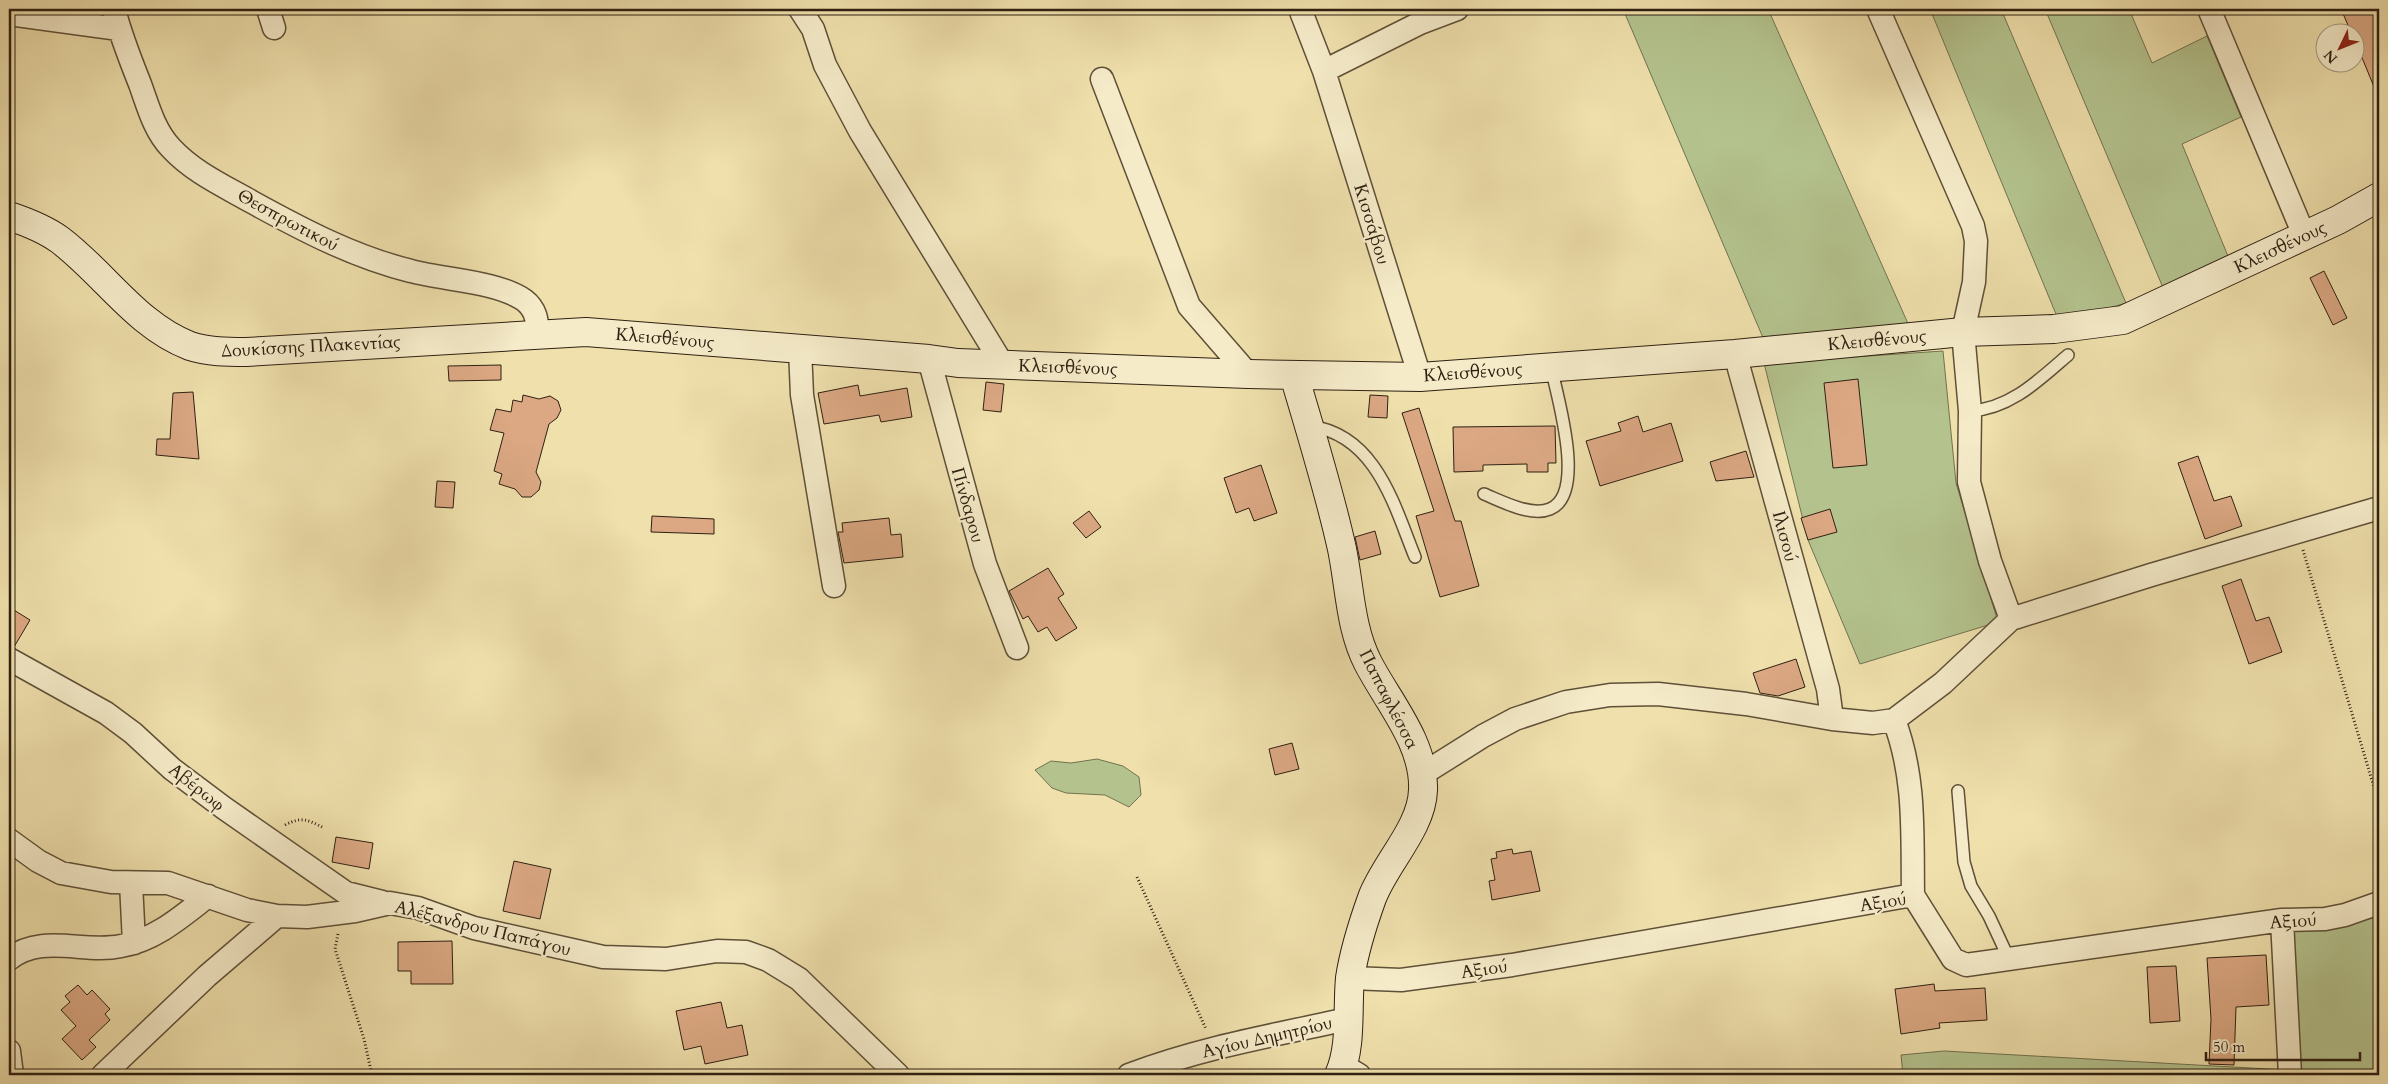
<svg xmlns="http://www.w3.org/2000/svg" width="2388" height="1084" font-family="Cardo,serif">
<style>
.green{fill:#b4c38e;stroke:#727250}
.building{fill:#dba883;stroke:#2f2012}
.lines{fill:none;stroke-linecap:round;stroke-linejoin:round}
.lane-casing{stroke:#5f5038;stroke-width:14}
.street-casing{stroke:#5f5038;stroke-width:25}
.secondary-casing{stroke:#2f2012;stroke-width:30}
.path{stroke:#2f2012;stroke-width:3;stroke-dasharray:1 2.5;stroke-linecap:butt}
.lane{stroke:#f5ebc9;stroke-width:11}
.street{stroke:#f5ebc9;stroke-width:22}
.secondary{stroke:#f5ebc9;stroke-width:28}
.labels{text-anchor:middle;stroke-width:4.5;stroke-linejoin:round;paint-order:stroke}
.street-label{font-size:18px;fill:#2f2012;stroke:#f5ebc9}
</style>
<rect width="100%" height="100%" fill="#efe0ac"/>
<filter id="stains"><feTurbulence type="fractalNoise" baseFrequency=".004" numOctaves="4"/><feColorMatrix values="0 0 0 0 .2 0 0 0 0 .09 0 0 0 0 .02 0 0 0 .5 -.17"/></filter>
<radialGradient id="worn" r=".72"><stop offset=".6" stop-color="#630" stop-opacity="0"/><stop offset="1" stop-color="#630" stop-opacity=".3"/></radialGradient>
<path class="green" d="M1623,9h145l142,319 -146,12z
M1930,9h71l125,294 -38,11 -30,5z
M2045,9h84l23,54 55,-27 34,81 -59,27 48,117 -66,29z
M1943,351l13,132 42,139 -138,42 -52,-124 -44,-177z
M1097,759l26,7 16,11 2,18 -12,12 -24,-12 -39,-2 -14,-5 -17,-18 16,-9 20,2z
M2379,910v165h-476l-2,-20 43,-4 343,19 -3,-142z"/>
<path class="building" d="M2341,9h38v90l-23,-56v-11h-5z
M2324,271l23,47 -14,7 -23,-47z
M501,365v15l-52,1 -1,-15z
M1858,379l9,86 -34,3 -9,-85z
M986,382l18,2 -3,28 -18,-2z
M858,385l2,11 47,-8 5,29 -31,5 -2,-7 -55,9 -6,-31z
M193,392l6,67 -43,-4 1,-16h13l3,-46z
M523,395l16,4 11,-3 8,5 3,9 -4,8 -8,6 -13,48 5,10 -2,8 -8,7h-9l-7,-8 -16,-5 3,-10 -8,-3 10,-38 -14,-3 6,-21 15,3 2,-12 9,2z
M1370,395l18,1 -1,22 -19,-1z
M1419,408l36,113h6l18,65 -39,11 -24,-81 18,-5 -32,-98z
M1638,416l5,16 28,-9 12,38 -83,25 -14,-45 35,-10 -3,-8z
M1555,426l1,37h-8v9h-21v-8l-44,1v6l-29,1 -1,-45z
M1746,451l8,26 -38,4 -6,-19z
M2198,456l16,45 17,-5 11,30 -37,13 -27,-76z
M1261,465l16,48 -23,8 -5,-13 -13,5 -12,-35z
M437,481l18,1 -2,26 -18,-1z
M1830,509l7,23 -29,8 -7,-22z
M1089,511l12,16 -15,11 -13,-15z
M652,516l62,3v15l-63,-2z
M889,518l2,17 10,-1 2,23 -59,6 -6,-31h5l-1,-9z
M1375,531l6,23 -21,6 -5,-23z
M1048,568l16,26 -6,4 19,30 -21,13 -9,-14 -9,5 -10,-16 -5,3 -14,-28z
M2241,579l15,42 13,-4 13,35 -33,12 -27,-78z
M9,607l21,13 -16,27 -5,-1z
M1796,659l9,28 -27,9 -18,-3 -7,-20z
M1292,743l7,26 -24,6 -6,-26z
M336,837l37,6 -4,26 -37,-7z
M1512,849l1,5 18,-3 9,40 -48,9 -3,-19 6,-1 -4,-21 6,-1 -1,-6z
M514,861l37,8 -11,50 -37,-8z
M452,941l1,43h-42v-13h-13v-29z
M2266,955l3,50 -33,2 -2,58 -25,-1 2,-45 -4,-61z
M2176,966l4,55 -30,2 -3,-56z
M1934,984l1,7 50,-3 2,32 -48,3 1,5 -39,6 -6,-45z
M78,985l9,10 5,-5 18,19 -5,5 5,6 -21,20 7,7 -14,13 -20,-21 14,-13 -15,-16 9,-8 -5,-6z
M721,1002l6,26 15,-3 6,30 -43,9 -4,-18 -17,4 -8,-39z"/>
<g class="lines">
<g class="lane-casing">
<path id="lane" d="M1970,411c40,-2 69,-31 98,-56
M1310,426c66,9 84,79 105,131
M1484,494c17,7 47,23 66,15 37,-15 7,-113 1,-142
M1958,791l6,71 7,24 18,30 20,43"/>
</g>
<g class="street-casing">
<path id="street" d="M114,9c6,25 16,50 26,75 8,22 14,46 31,64 22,24 53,38 81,54 51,28 102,55 159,69 33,9 85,10 113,29 12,9 13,20 14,33
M268,9l6,19
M800,9l13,20 12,36 35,66 143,234
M1300,9l24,62 96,306
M1878,9l95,217 3,15 -2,41 -11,50 7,79 -1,71 21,79 21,58
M2209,9l95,226
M9,14l110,15
M1324,71l96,-48 37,-14
M1102,79l87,227 59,68
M800,349l2,46 32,191
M1735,354l93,335 4,30
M929,359l56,205 32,84
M9,659l97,54 27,20 39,36 52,39 122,85 36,9
M1894,720c22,58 18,114 19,175
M1421,775l62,-39 32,-17 51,-17 44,-7 48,-1 88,10 86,15 41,4 21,-3 49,-37 68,-64 140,-44 228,-67
M9,840l29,21 23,12 50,9 57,1 79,27 30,6 30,1 48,-6 35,-8 28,5 56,20 129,29 63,2 51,-8 29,1 22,8 31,19 99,96
M131,883l3,60
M1913,895l40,64 13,6 316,-45 43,-1 20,-4 34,-12
M2282,920l8,155
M9,959c33,-26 75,-5 112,-13 34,-6 60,-29 87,-50
M1351,978l50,2 111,-15 401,-70
M9,1051l3,24
M1344,1066l15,9
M103,1075l104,-99 70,-60
M1129,1075c71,-27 145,-40 219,-56"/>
</g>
<g class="secondary-casing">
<path id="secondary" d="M9,216c18,6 36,13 51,24 45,34 76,85 130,106 18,6 38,6 56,6l340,-20 343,27 29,4 290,11 172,3 315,-23 228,-22 91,-3 69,-9 215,-100 41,-23
M1294,375c17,58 35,115 48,174 8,39 8,79 26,114 20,39 57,80 55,127 -1,38 -38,73 -51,108 -9,25 -18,54 -22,80 -3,32 2,68 -11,97"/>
</g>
<path class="path" d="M2303,550l76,254
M285,825c17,-9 23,-5 39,3
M1137,877l69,152
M338,934l-3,15 29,90 8,36"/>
<use href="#lane" class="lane"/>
<use href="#street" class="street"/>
<use href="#secondary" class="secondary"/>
</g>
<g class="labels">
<g class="street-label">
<text transform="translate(288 220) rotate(28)" y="6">Θεσπρωτικού</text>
<text transform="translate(1372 224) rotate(73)" y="6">Κισσάβου</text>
<text transform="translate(2280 247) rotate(-25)" y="6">Κλεισθένους</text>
<text transform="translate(665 338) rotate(5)" y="6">Κλεισθένους</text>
<text transform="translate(1877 340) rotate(-5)" y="6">Κλεισθένους</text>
<text transform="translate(311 346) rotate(-3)" y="6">Δουκίσσης Πλακεντίας</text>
<text transform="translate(1068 367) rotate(2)" y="6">Κλεισθένους</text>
<text transform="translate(1473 372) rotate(-4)" y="6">Κλεισθένους</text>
<text transform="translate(968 505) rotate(74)" y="6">Πίνδαρου</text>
<text transform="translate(1785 536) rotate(75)" y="6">Ιλισού</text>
<text transform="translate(1389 699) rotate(63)" y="6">Παπαφλέσσα</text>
<text transform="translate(197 787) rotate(38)" y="6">Αβέρωφ</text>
<text transform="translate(1883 902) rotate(-9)" y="6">Αξιού</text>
<text transform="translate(2293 921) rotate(-4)" y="6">Αξιού</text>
<text transform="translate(483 928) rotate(14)" y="6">Αλέξανδρου Παπάγου</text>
<text transform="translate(1484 969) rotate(-8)" y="6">Αξιού</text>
<text transform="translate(1267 1037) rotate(-13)" y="6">Αγίου Δημητρίου</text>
</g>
</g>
<rect width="2388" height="1084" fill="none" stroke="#efe0ac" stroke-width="30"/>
<rect x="10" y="10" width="2368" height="1064" fill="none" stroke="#2f2012" stroke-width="2.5"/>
<rect x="15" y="15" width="2358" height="1054" fill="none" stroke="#2f2012"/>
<g transform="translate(2340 48) rotate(227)"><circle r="24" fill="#f5ebc9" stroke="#a69a80"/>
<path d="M0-4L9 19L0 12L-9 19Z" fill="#8f2418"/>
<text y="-8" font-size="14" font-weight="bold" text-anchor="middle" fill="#2f2012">N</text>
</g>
<path d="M2206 1052v8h154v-8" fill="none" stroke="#2f2012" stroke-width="2.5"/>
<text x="2213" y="1052" font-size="15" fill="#2f2012" stroke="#f5ebc9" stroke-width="4" paint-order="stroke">50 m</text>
<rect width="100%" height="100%" filter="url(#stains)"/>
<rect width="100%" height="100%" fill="url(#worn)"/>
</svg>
